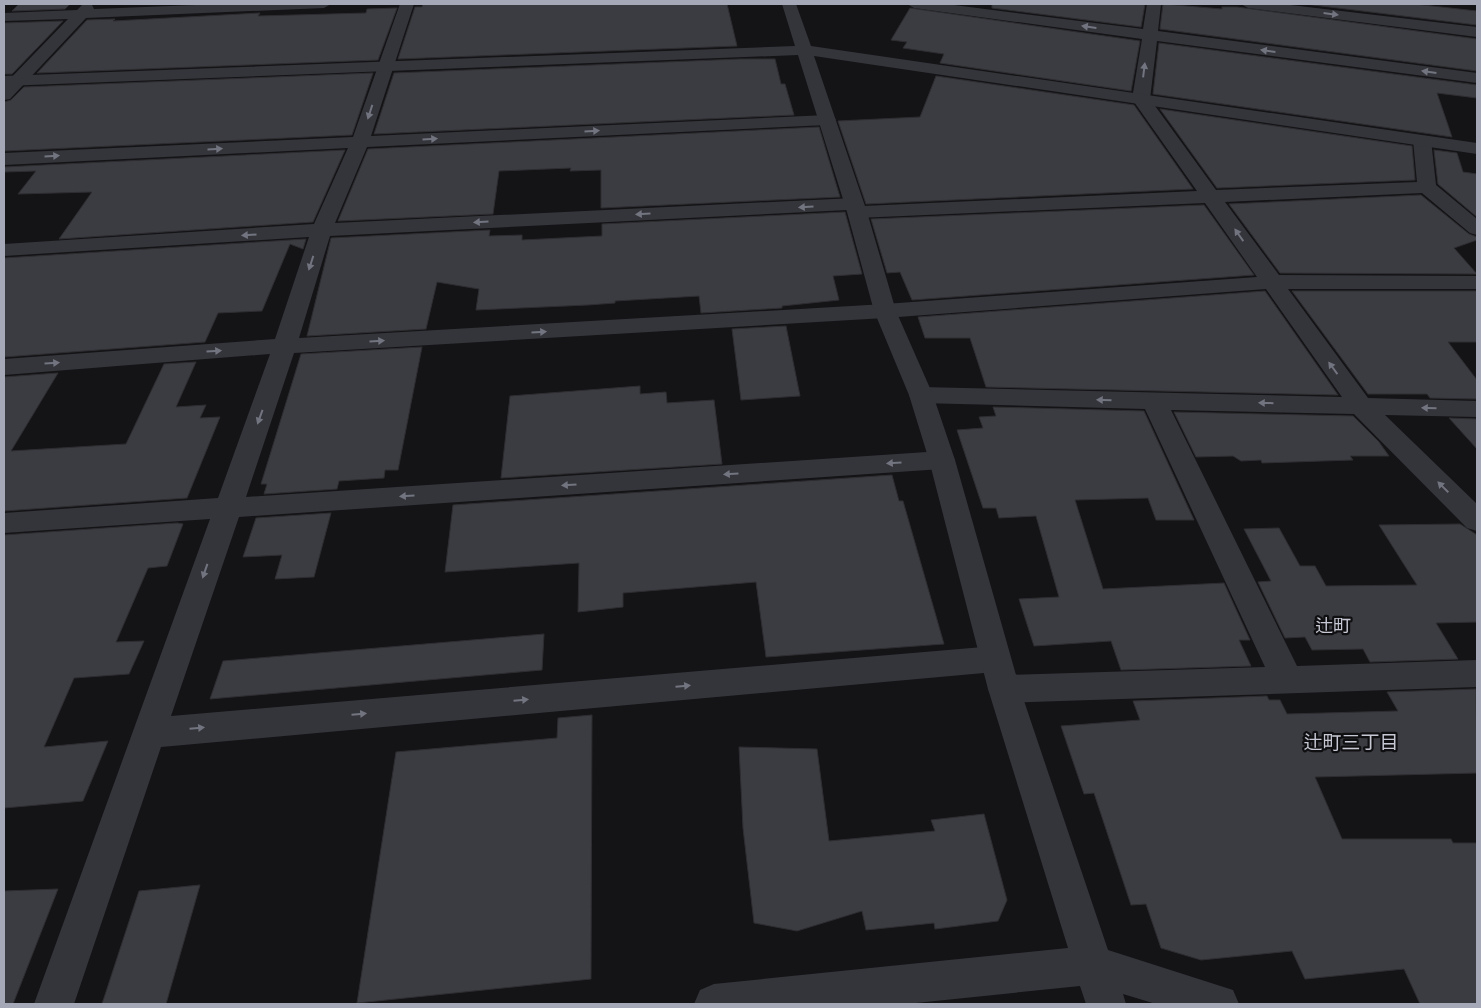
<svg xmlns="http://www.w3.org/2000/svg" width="1481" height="1008" font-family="Quicksand,'Noto Sans JP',sans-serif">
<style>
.building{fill:#3b3c41;stroke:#2e2e32}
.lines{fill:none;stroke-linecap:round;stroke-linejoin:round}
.minor{fill:#34353b;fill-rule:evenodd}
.tertiary{fill:#34353b;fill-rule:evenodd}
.oneway{fill:#72747f}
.labels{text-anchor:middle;stroke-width:4.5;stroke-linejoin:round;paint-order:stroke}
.quarter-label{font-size:18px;fill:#c6c8d3;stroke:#0f0f11}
.near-neighbourhood-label{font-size:19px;fill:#c6c8d3;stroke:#0f0f11}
</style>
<rect width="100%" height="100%" fill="#141416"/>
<path class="building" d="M19,4h51l-5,5 -53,2z
M423,4h304l10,42 -339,13 17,-52h7z
M992,4h153l-4,23 -149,-19z
M1163,4l59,5v-2h15l240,32v32l-317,-42z
M1305,4h109l63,7v14z
M397,8l-19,52 -341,13 50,-53 28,-1 -2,2 147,-8 -2,3 108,-3 1,-4z
M910,8l230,33 -9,50 -191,-28 4,-9 -41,-6 4,-6 -16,-2z
M63,21l-51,53h-8v-51z
M1159,43l318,42v13l-40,-5 15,44 -299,-43z
M740,59h35l6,25h4l9,31 -420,19 20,-61z
M373,73l-21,62 -348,16v-49l7,-2 13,-13z
M936,76l198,29 59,84 -327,15 -28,-83 82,-4z
M1160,109l252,37 3,34 -198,8z
M819,127l21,70 -239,11v-38l-31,1 1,-3 -72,3 -6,43 -155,7 30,-72z
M345,150l-32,72 -254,17 33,-47 -74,2 18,-23 -32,1v-5z
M1434,150l23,3 6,19 14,2v43l-39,-33z
M1421,195l48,39 8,3v3l-23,8 23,26 -197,-1 -51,-69z
M1204,205l50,70 -342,25 -12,-28 -13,1 -16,-54z
M845,212l17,62 -29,2 6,24 -57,6v2l-81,5 -2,-17 -84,5v2l-27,2 -112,5 3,-21 -42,-7 -11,47 -119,7 24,-98 159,-8 -1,6 33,-1v5l80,-4v-12z
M306,239l-3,10 -13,-5 -28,67 -44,2 -13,29 -201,15v-99z
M1265,291l73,104 -352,-8 -16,-49h-45l-7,-21z
M1292,291h185v51h-29l29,38v19l-47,-1 -3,-4h-59z
M786,326l14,70 -59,4 -9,-71z
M422,347l-24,123h-13l-1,8 -45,3 -2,8 -73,5 3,-10h-6l40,-130z
M196,362l-20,45 30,-2 -6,13 20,-1 -33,81 -183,13v-134l54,-4 -47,78 115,-7 38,-80z
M640,386v8l26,-2 1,11 47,-3 8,64 -221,14 9,-82z
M993,407l151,4 50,109h-38l-8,-22 -73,2 28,89 121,-6 26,57h-11l12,26 -130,4 -10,-29 -77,5 -15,-47 40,-2 -23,-81 -37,2 -3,-10h-13l-26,-78 26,-2 -4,-11 17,-1z
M1174,412l179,4 26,26 10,14h-39l3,4 -91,3 -1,-3 -20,1 -8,-5 -37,1z
M1449,418l28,1v30z
M892,475l7,26h4l41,143 -178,13 -10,-75 -133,11v14l-45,5 1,-49 -134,9 8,-67z
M331,513l-17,64 -39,2 7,-24 -39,2 13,-39z
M177,523l6,1 -16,42 -19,2 -32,74 28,-1 -15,33 -55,4 -30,69 64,-6 -25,60 -79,7v-273z
M1460,524l17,11v87l-41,1 22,36 -88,3 -7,-13 -51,1 -7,-13 -20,1 -27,-56 13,-1 -27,-52 35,-1 21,38h15l11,20 91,-1 -38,-60z
M544,634l-2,36 -332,29 13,-38z
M1476,689l1,84 -162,4 27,62h109l2,4h24v161h-57l-16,-35 -99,10 -13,-28 -91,9 -40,-12 -15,-44 -15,1 -37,-112 -10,1 -23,-68 79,-6 -7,-19 134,-5 2,4h11l7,14 111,-3 -11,-19z
M592,715l-1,264 -234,24 39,-251 161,-14 1,-20z
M739,747l78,2 12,92 106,-10 -4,-11 53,-6 23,86 -9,21 -63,8 -1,-6 -68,7 -4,-19 -65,20 -43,-8 -11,-95z
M200,885l-34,119h-64l37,-113z
M58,889l-45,115h-9v-113z"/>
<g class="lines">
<path class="minor" d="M88,4l4,1 2,4 127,-5h110l-7,4 -238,10 -76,81 -6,1v-15l64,-66 -64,2v-8l73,-3 5,-5z
M400,4h14l-43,132 456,-21 6,1 3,4 -3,4 -6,1 -460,22 -32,76 519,-25 7,2 2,6 334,-15 -65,-92 10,-60 -228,-31 -7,-4h39l197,25 4,-25h14l-3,27 319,42v10l-320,-42 -7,58 66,91 201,-8 -4,-42 3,-4h12l3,4 5,45 41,34v16l-7,-2 -48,-40 -197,9 54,73 198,1v13h-189l80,109 109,3v16l-92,-2 92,89v27l-10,-3 -113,-114 -183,-4 126,256 180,-6v27l-473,16 -11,-4 -5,-10 5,-10 11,-4 261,-8 -120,-258 -224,-6 -9,-2 -3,-6 3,-6 9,-2 421,10 -76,-108 -381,29 -591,35 -48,144 696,-46 9,2 4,7 -4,7 -9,2 -703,48 -68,199 824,-70 11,4 5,9 -5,9 -11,4 -834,75 -87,257h-40l176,-485 -206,14v-20l214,-15 52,-144 -266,21v-16l271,-20 34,-102 -305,19v-12l310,-20 34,-76 -344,17v-12l349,-16zM1205,203l52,74 -372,27 -586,34 31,-102 518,-26 2,6 7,2z
M1241,4h41l195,23v10l-229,-29z"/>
<path class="tertiary" d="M782,4h14l15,42 666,97v11l-663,-98 53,156 29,99 37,84 22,65 65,229 88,261 125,40 6,14h-83l-33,-10 3,10h-40l-6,-18 -174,18h-212l6,-14 14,-6 354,-36 -80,-259 -59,-229 -20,-65 -35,-84 -27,-99 -49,-157 -794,31v-10l791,-30z"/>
</g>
<defs><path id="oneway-solid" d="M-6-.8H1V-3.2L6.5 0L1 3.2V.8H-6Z" transform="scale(1.25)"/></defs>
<g class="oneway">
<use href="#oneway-solid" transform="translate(1331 14) rotate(7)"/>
<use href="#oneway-solid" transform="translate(1089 27) rotate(-172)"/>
<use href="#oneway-solid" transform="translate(1268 51) rotate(-172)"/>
<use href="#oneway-solid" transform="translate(1144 70) rotate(-83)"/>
<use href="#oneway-solid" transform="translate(1429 72) rotate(-172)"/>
<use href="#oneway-solid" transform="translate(370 112) rotate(108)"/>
<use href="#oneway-solid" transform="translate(592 131) rotate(-3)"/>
<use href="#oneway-solid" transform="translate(430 139) rotate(-3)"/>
<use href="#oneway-solid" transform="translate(215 149) rotate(-3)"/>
<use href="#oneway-solid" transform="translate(52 156) rotate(-3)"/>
<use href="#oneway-solid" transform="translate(806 207) rotate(177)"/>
<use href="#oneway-solid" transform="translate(643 214) rotate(177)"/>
<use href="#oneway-solid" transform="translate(481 222) rotate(177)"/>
<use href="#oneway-solid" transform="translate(249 235) rotate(176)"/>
<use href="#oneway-solid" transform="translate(1239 235) rotate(-125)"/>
<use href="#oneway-solid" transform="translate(311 263) rotate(108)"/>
<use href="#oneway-solid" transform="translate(539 332) rotate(-3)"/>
<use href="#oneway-solid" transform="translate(377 341) rotate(-3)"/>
<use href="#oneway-solid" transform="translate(214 351) rotate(-4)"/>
<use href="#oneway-solid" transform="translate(52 363) rotate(-4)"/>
<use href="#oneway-solid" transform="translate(1333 368) rotate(-126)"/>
<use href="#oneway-solid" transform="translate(1104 400) rotate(-179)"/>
<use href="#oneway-solid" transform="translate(1266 403) rotate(-179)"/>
<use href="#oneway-solid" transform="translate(1429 408) rotate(-178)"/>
<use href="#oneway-solid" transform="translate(260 417) rotate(110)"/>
<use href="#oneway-solid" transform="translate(894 463) rotate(176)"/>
<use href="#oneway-solid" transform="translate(731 474) rotate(176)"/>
<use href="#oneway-solid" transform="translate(569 485) rotate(176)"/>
<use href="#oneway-solid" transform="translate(1443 487) rotate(-135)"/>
<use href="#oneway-solid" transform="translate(407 496) rotate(176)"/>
<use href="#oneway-solid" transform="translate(205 571) rotate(109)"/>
<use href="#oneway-solid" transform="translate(683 686) rotate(-5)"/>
<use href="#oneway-solid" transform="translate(521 700) rotate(-5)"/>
<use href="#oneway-solid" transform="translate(359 714) rotate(-5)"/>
<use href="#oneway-solid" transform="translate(197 728) rotate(-5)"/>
</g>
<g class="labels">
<g class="quarter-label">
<text x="1333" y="632">辻町</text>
</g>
<g class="near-neighbourhood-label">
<text x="1351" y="749">辻町三丁目</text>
</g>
</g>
<rect width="1481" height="1008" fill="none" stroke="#a4a8b7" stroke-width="10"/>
</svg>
